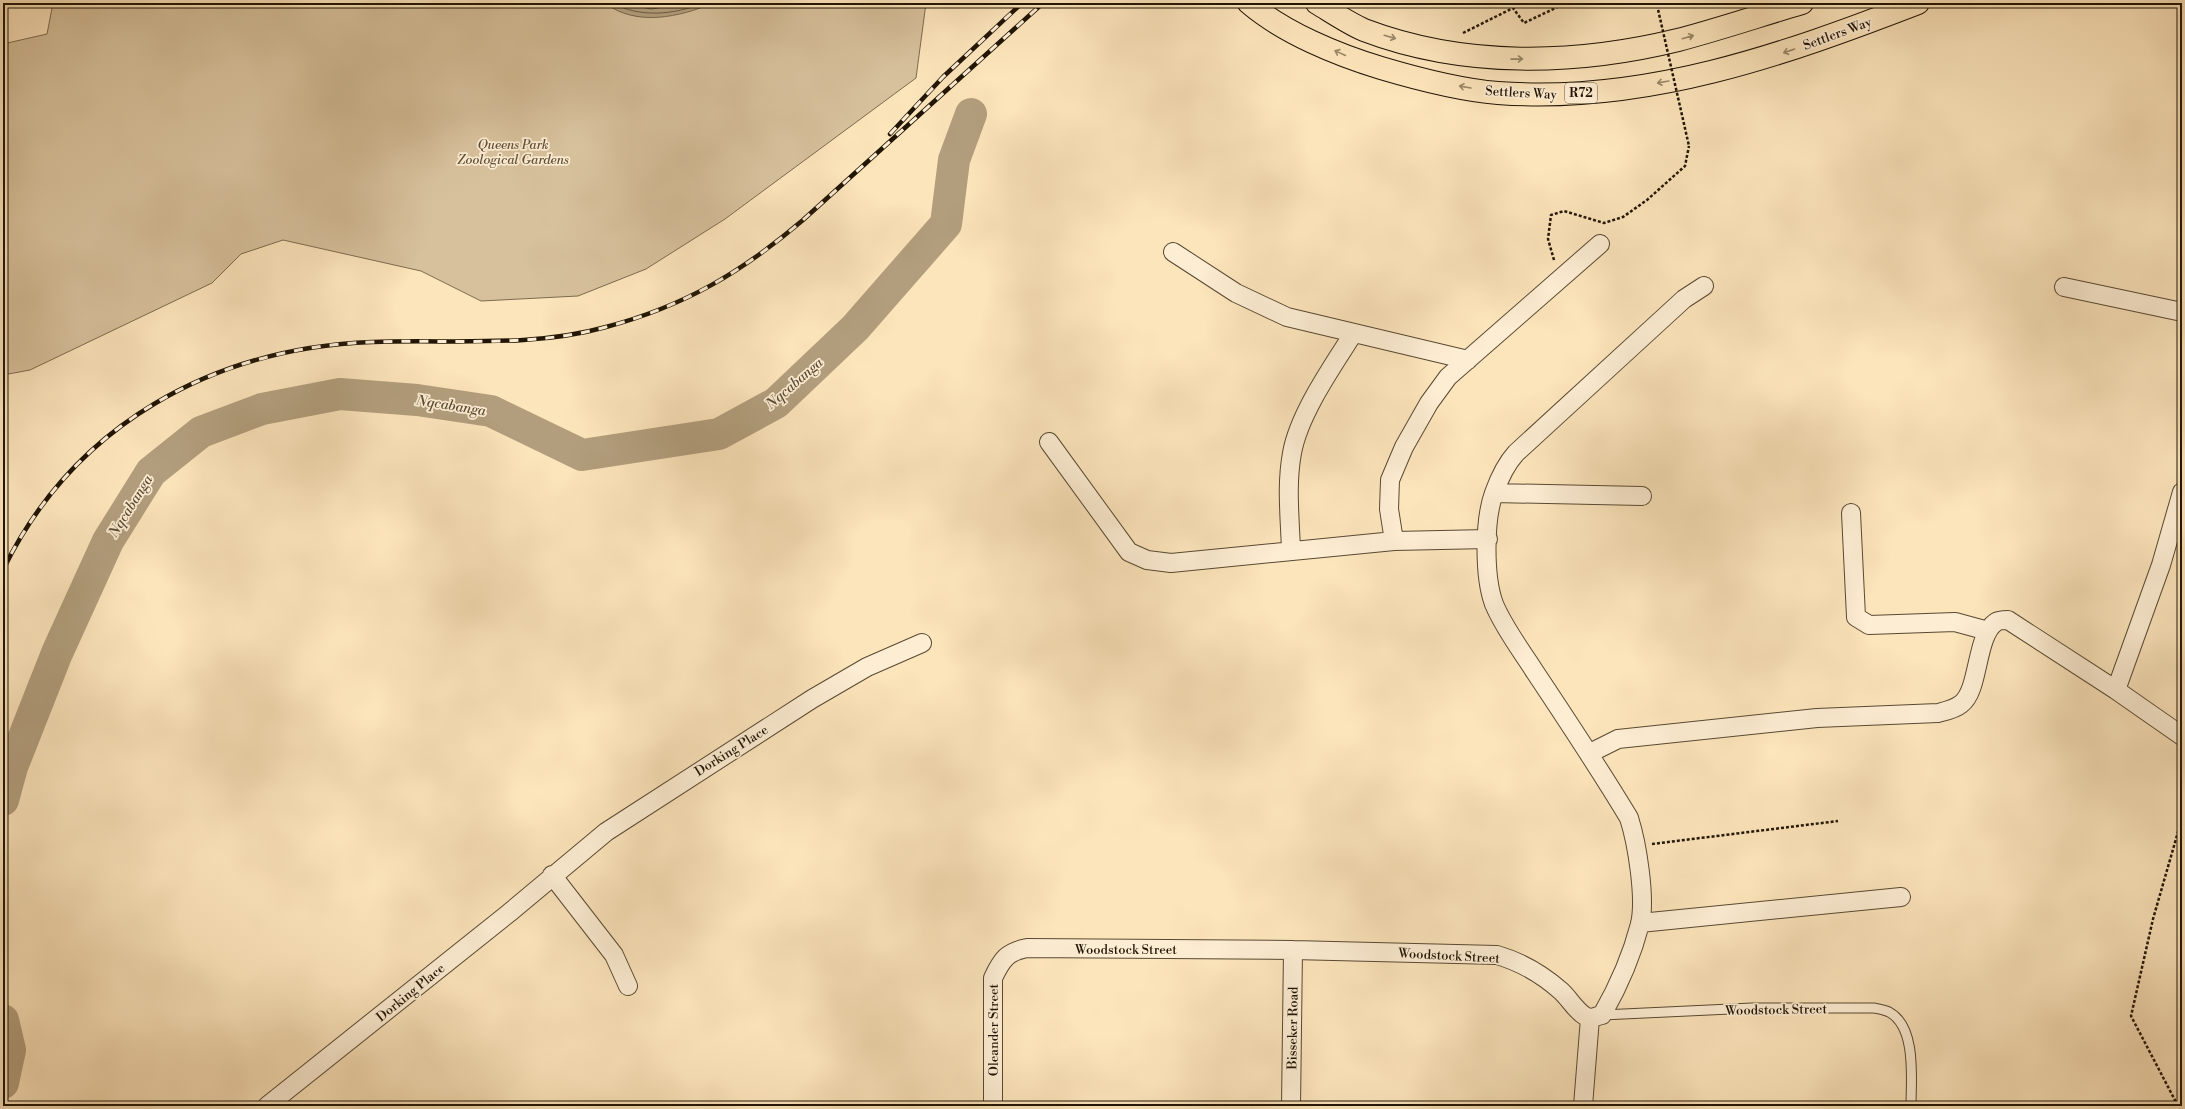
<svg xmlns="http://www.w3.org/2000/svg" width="2185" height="1109" font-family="'Libre Bodoni',serif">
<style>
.green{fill:#d7c19c;stroke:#7c6b50}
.water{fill:#b29e7d;stroke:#78674d}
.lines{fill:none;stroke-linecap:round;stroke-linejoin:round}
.shore{stroke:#6a5a41;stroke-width:1}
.river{stroke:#b29e7d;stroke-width:32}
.service-casing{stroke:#584932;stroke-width:11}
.minor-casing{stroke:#584932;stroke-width:20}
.primary-casing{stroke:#211505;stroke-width:24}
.path{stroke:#211505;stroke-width:2.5;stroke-dasharray:3 2;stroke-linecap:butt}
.service{stroke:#fdedd3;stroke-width:9}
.minor{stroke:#fdedd3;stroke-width:18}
.primary{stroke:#fce4bb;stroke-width:22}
.rail-casing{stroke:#211505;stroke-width:4.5}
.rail{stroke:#fdedd3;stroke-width:3;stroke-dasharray:9;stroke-linecap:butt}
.path-bridge{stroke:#211505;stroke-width:2.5;stroke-dasharray:3 2;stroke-linecap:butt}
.oneway{stroke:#998769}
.labels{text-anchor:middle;stroke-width:3.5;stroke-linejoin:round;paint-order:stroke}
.shield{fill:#fdedd3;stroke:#635643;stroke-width:1}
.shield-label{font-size:12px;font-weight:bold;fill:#211505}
.street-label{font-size:13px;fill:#211505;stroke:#fdedd3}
.park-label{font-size:13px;font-style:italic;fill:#61513a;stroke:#fdedd3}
.water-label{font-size:14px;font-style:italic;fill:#5b4c35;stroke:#fdedd3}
</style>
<rect width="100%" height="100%" fill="#fce4bb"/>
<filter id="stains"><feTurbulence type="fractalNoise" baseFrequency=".005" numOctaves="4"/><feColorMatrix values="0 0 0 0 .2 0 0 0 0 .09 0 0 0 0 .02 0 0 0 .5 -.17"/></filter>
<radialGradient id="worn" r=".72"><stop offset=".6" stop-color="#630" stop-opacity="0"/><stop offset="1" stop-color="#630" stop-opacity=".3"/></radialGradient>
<path class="green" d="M53,3h873l-10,75 -191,141 -79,50 -68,27 -97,5 -60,-30 -138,-31 -42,14 -29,29 -182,87 -27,5v-331l44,-10z"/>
<path class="water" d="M605,3h108c-33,14 -77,24 -108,0z"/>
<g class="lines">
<path class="shore" d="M612,3c28,15 62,12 91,0
M623,3l28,6 39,-6"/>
<path class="river" d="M3,800l9,-33 45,-114 51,-112 43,-69 50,-40 61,-23 78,-15 77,6 74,11 91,44 137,-21 57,-31 79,-75 91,-104 8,-64 17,-46
M3,1020l7,30 -7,33"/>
<g class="service-casing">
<path id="service" d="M1602,1015l150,-7h122c5,1 11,2 15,4 28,15 22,68 22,94"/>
</g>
<g class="minor-casing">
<path id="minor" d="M1173,252l63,41 51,24 181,43
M2064,287l118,25
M1049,442l80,110 18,8 24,3 223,-22 94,-2
M1494,493l148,3
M1851,513l5,104 13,8 86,-3 33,9
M1394,541l-5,-32 1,-29 14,-33 25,-44 19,-26 152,-133
M1291,551c-1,-33 -5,-65 1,-98 7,-39 40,-86 61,-119
M2116,690l45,-125 21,-73
M1590,753l28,-14 199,-21 121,-5c8,-2 17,-4 23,-9 19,-14 14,-68 35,-82 3,-2 8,-2 12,-2l108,70 66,46
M552,875l62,80 14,31
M1640,923l261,-26
M267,1106l242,-193 97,-81 206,-133 55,-32 55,-24
M993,1106v-128c9,-19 14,-26 34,-30l266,2 204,5c24,7 46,20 64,36 8,7 14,19 24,25 6,4 11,0 17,-1 16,-28 30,-60 38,-91 6,-26 -3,-81 -11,-106 -30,-50 -62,-98 -94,-146 -14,-22 -31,-44 -41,-68 -10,-27 -10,-84 0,-111 5,-14 12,-29 22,-40l168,-154 20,-13
M1291,1106l2,-156
M1583,1106l7,-88"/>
</g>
<g class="primary-casing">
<path id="primary" d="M1249,3c35,30 89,52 132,65 37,11 78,22 117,25 147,11 285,-38 420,-90
M1317,3c15,9 31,20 47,27 100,38 212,35 314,10 42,-11 83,-25 124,-37"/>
</g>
<path class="path" d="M1656,3l1,2
M1463,33l50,-25 11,15 42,-20
M1554,260l-6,-21 3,-24 13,-4 40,12 19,-6 24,-17 38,-34 4,-20
M1652,844l186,-23
M2178,1106l-47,-90 22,-97 29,-101"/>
<use href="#service" class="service"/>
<use href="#minor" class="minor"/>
<use href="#primary" class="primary"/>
<g class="rail-casing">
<path id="rail" d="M890,134l53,-57 79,-74
M3,570c71,-146 211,-222 369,-228 77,-3 159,6 234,-15 79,-21 136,-55 197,-107l240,-217"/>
</g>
<use href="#rail" class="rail"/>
<path class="path-bridge" d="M1657,5l32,141"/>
</g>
<defs><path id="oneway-shaft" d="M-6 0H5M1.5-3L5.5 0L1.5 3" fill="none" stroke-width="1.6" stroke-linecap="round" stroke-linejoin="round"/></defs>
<g class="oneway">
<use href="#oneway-shaft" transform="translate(1390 37) rotate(16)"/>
<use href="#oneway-shaft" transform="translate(1688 37) rotate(-16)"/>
<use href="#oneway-shaft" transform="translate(1789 51) rotate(161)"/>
<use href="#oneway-shaft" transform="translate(1340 53) rotate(-155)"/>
<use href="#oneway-shaft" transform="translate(1517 59) rotate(-1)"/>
<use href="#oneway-shaft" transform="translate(1663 82) rotate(170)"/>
<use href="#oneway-shaft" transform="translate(1465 87) rotate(-170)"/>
</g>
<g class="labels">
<rect class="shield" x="1565" y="83" width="32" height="20" rx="3"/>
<g class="shield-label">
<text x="1581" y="97">R72</text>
</g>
<g class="street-label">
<text transform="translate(1837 33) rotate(-20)" y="5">Settlers Way</text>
<text transform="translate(1521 92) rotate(3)" y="5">Settlers Way</text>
<text transform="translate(731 750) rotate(-32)" y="5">Dorking Place</text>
<text x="1126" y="954">Woodstock Street</text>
<text transform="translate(1449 955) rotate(3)" y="5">Woodstock Street</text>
<text transform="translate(410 992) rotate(-39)" y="5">Dorking Place</text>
<text transform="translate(1776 1009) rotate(-1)" y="5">Woodstock Street</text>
<text transform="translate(1292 1028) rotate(-89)" y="5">Bisseker Road</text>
<text transform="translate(993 1030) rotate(-90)" y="5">Oleander Street</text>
</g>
<g class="park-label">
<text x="513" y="149">Queens Park<tspan x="513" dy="15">Zoological Gardens</tspan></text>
</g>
<g class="water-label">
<text transform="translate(794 383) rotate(-41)" y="5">Nqcabanga</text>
<text transform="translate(451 405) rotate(9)" y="5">Nqcabanga</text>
<text transform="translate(130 506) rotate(-58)" y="5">Nqcabanga</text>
</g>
</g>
<rect width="2185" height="1109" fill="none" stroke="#fce4bb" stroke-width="16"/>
<rect x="4" y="4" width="2177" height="1101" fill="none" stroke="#211505" stroke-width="2"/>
<rect x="8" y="8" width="2169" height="1093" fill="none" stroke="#211505"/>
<rect width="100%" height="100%" filter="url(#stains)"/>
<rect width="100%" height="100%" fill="url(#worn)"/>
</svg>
